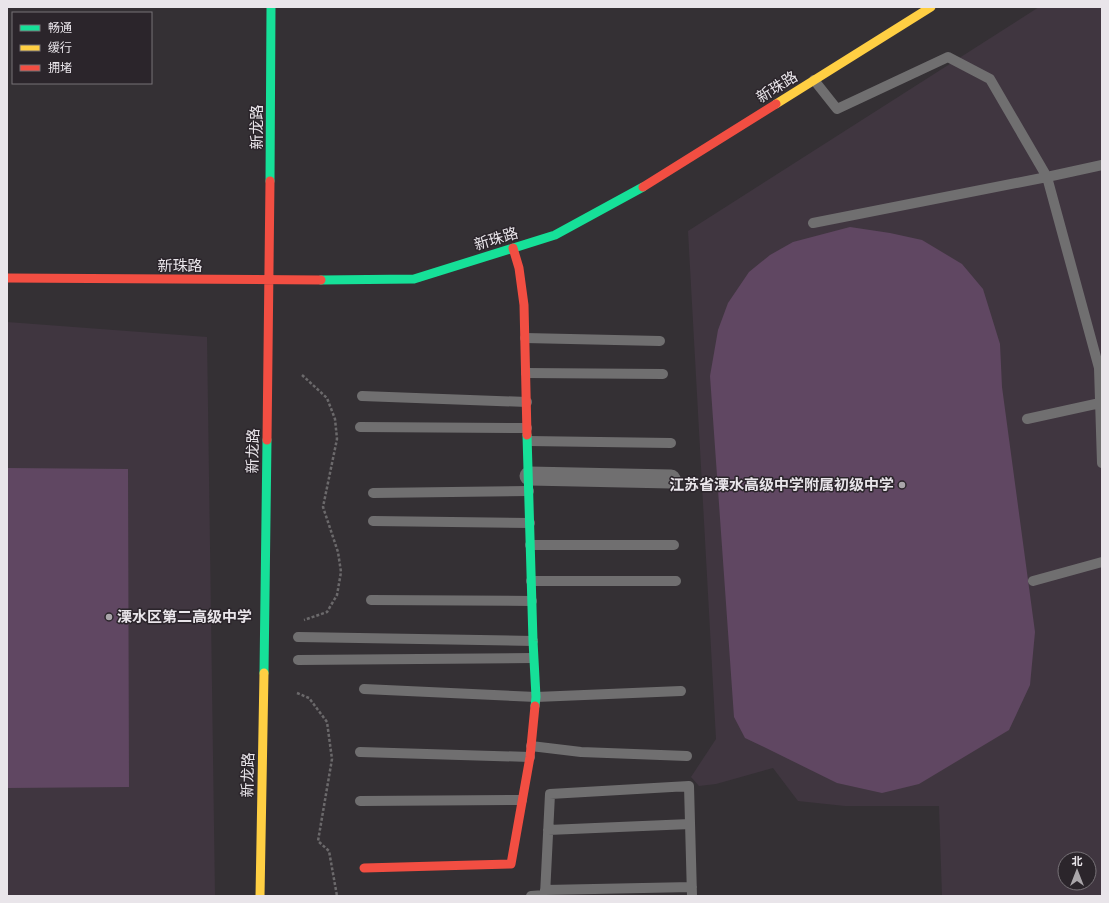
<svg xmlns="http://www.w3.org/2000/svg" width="1109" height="903" font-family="'PT Sans Narrow','Noto Sans SC',sans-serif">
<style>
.built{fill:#403640;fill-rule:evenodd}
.pitch{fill:#604762}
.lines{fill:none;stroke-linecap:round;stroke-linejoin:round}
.path{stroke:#6b696b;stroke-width:2.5;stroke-dasharray:3 2;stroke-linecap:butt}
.lane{stroke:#706f70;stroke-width:10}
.street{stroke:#706f70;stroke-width:19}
.fast{stroke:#16e098;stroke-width:9}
.slow{stroke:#ffcf43;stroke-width:9}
.jam{stroke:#f24e42;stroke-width:9}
.poi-dot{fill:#aaa6aa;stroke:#2b252b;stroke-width:1.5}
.labels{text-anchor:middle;stroke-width:3;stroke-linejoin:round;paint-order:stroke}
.street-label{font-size:15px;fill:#e9e5ea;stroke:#2b252b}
.poi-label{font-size:15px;font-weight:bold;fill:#e9e5ea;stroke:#2b252b;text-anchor:end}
</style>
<rect width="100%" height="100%" fill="#343034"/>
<path class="built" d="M1039,7h63v889h-160l-3,-90h-94l-47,-5 -25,-33 -57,16 -17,2 -8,-9 25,-38 -28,-508zM1065,859h24v24h-24z
M7,322l200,15 8,559h-208z"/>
<path class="pitch" d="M850,227l40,6 32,7 40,24 21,25 17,55 2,43 33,245 -5,53 -21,45 -90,54 -37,9 -45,-10 -73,-36 -19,-9 -11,-21 -24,-341 8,-46 10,-27 21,-31 21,-17 23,-13z
M7,468l121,1 1,318 -122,1z"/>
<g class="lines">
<path class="path" d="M302,375l25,23 8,21 2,20 -14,68 15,45 3,20 -4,23 -10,17 -23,8
M297,693l12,5 18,24 5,37 -14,82 11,10 8,45"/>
<path class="lane" d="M1102,165l-55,12 52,191 3,95
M813,223l234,-46 -57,-98 -42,-22 -111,52 -23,-29
M525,338l135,3
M526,373l137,1
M362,396l165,6
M1027,419l73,-16
M360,427l167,1
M528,441l143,2
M373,493l156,-2
M373,521l157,2
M530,545h144
M531,581h145
M1033,581l69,-19
M371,600l161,1
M298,637l235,4
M298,660l235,-2
M364,689l172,8 145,-6
M531,746l50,6 106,4
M360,752l170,5
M360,801l162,-1
M548,830l142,-6
M545,890l147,-3
M531,896l14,-1 5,-101 139,-8 3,110"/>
<path class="street" d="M529,476l142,3"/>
<path class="fast" d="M270,181l1,-174
M321,280l93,-1 141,-44 88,-48
M527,435l6,206 3,56 -1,9
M264,673l3,-233"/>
<path class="slow" d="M776,104l155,-97
M260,896l4,-223"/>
<path class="jam" d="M643,187l133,-83
M513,248l6,20 5,37 3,130
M7,278l314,2
M267,440l3,-259
M364,868l147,-4 19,-107 5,-51"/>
</g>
<g class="poi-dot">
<circle cx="902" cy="485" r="4"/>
<circle cx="109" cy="617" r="4"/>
</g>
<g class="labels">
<g class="street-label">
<text transform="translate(777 87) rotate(-32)" y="5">新珠路</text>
<text transform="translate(257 127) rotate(-90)" y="5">新龙路</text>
<text transform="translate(496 239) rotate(-17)" y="5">新珠路</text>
<text x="180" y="271">新珠路</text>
<text transform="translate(253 451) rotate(-89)" y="5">新龙路</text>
<text transform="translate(248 775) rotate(-89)" y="5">新龙路</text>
</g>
<g class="poi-label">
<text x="894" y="490">江苏省溧水高级中学附属初级中学</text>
<text x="117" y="622" text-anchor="start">溧水区第二高级中学</text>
</g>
</g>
<rect width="1109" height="903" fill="none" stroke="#e9e5ea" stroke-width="16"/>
<rect x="12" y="12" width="140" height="72" fill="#2b252b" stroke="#777277"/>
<rect x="20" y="25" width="20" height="6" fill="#16e098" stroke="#777277"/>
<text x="48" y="32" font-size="12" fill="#e9e5ea">畅通</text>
<rect x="20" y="45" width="20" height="6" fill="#ffcf43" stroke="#777277"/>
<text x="48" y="52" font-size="12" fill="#e9e5ea">缓行</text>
<rect x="20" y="65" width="20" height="6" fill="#f24e42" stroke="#777277"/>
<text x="48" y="72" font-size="12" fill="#e9e5ea">拥堵</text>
<g transform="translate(1077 871)"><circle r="19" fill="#2b252b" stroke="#777277"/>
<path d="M0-3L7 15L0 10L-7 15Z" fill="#aaa6aa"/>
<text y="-6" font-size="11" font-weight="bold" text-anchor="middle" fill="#e9e5ea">北</text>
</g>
</svg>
